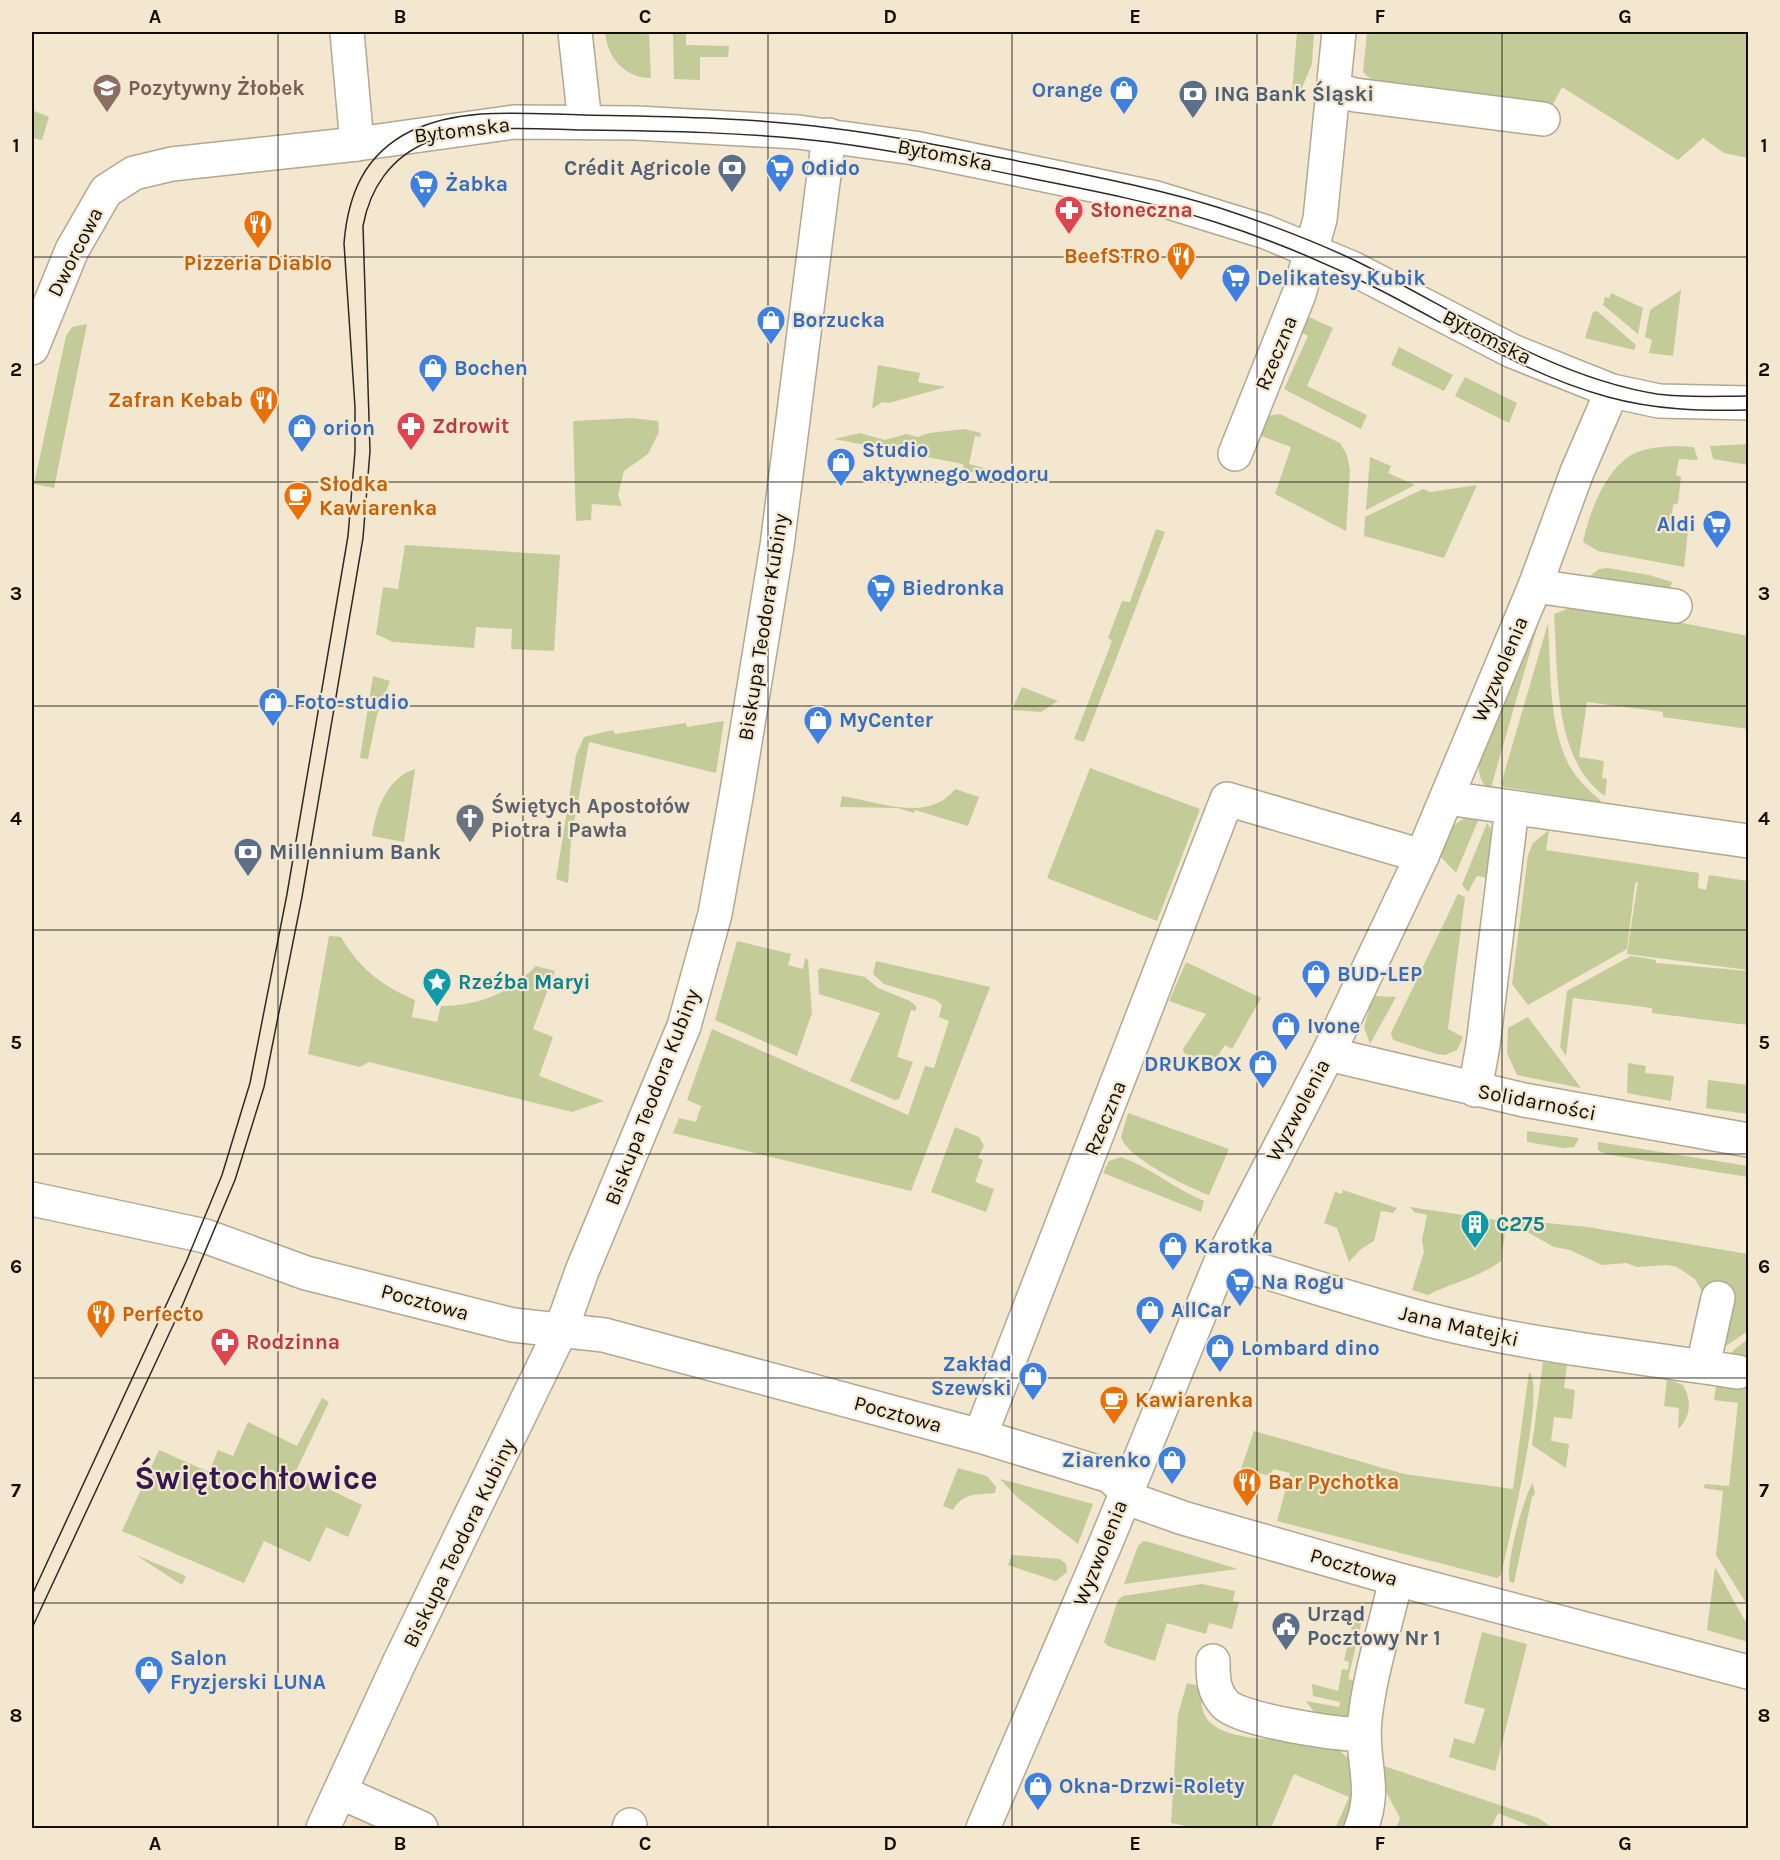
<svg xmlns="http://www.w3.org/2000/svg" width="1780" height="1860" font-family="Karla,sans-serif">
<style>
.built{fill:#eedebf}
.green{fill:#c3cb98}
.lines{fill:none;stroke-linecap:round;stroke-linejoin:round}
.street-casing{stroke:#b2a790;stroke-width:36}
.secondary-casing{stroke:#b2a790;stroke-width:36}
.street{stroke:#fff;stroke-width:33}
.secondary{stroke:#fff;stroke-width:33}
.tram{stroke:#302b21;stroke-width:1.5}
.grid{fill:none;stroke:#120e06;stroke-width:1.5;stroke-opacity:0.55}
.labels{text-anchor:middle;stroke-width:4.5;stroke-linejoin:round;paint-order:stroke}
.education-label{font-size:21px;font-weight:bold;fill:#785e54;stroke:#f3e7cf;text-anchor:start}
.shop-label{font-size:21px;font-weight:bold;fill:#366cbe;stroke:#f3e7cf;text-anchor:start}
.service-label{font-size:21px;font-weight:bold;fill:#4e5e75;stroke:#f3e7cf;text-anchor:start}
.street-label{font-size:21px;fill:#120e06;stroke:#f3e7cf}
.health-label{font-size:21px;font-weight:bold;fill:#be3a42;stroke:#f3e7cf;text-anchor:start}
.food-label{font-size:21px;font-weight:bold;fill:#c56008;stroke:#f3e7cf;text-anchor:start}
.worship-label{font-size:21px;font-weight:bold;fill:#5b616d;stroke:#f3e7cf;text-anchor:start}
.culture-label{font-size:21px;font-weight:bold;fill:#0d838f;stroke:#f3e7cf;text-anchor:start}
.town-label{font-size:33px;font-weight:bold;fill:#341851;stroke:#f3e7cf}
.neatline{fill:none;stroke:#120e06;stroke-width:2}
.grid-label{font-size:20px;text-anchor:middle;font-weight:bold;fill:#120e06}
</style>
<rect width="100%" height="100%" fill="#f3e7cf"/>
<path class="built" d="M354,1817l32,11h-38z"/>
<path class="green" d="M605,32h44l2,46c-27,0 -44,-21 -46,-46z
M673,32h13v13l43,1 -1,11h-28v23l-26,-1z
M1297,32h17l-2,32 -11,26 -9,3z
M1367,32h381v126l-24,-5 -21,-15 -25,22 -116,-73 -13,25 -148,-24 -29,-8 -9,-8z
M32,110l17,7 -7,23 -10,-2z
M1681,290l-8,66 -24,-3 3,-13 -7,-3 5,-27z
M1611,293l32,15 -5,26 -35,-29 2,-8 4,1z
M1597,311l39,34 -2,5 -49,-12 8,-26z
M1309,317l24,11 -26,58 60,29 -6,14 -77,-40 24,-53 -7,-4z
M87,324l-33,164 -20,-4 32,-148 6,-9z
M1399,347l54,28 -9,16 -53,-26z
M878,365l42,8 -2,9 28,5 -57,16 -7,-1 -10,7z
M1465,377l52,26 -8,20 -54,-27z
M1280,414l60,29 7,12 3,15 -4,61 -71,-37 16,-47 -32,-12 8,-19z
M631,418l27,3 1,11 -11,22 -24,17 -6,24 4,11 -30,-2 -1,16 -15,1 -3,-100z
M964,429l17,4 -1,4 -5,-1 -6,28 62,16 -67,-9 -1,-7 -129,-25 26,-6 25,7 21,-6 12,3 11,-4z
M1748,444v21l-35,-6 -3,-13z
M1677,446l17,1 4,13 -19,-1 -3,16 5,2 -3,26 -5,2 -2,23 17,3 -4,36 -86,-16 -15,-9c6,-28 20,-67 45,-85 14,-10 33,-10 49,-11z
M1370,457l21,9 -3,7 27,12 -49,25z
M1477,485l-33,73 -80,-22 1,-19 58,-28 7,3z
M1156,529l9,3 -81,210 -10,-3 38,-98 -4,-3 14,-37 8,1z
M405,545l155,10 -6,96 -43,-2 1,-20 -36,-2 -2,21 -81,-6 -17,-8 7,-47 15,2z
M1608,568l41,7 23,7 -4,14 -81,-18 12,-9z
M1570,608h37l141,28v93l-85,-12v-5l-76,-10 -8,55 25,4 -2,17 5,1 -2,17c-52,-36 -47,-125 -51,-182z
M1539,621l-49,170c-10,-8 -13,-20 -10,-32z
M1548,623c3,45 0,101 21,142 8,15 22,27 34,38l-99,-16 -3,-3z
M373,676l17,5 -13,34 -9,44 -8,-1z
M1022,687l36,14 -17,11 -29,-2z
M724,721l-8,52 -127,-31 -18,98 -3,43 -12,-4 20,-124 8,-18 29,-7 2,4 71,-11 1,4z
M1090,768l110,41 -43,112 -110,-43z
M415,769l-11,73 -32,-6c4,-27 15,-58 43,-67z
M955,789l24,8 -11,29 -53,-16 -1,3 -17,-5 -57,-1 2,-11c36,6 88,27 113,-7z
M1480,816l-24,57 -17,-18c12,-23 12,-38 41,-39z
M1487,823l7,10 -1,46 -16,-3 -9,16 -6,-7z
M1549,830l-3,20 153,23 -1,15 8,2 3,-15 39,6v89l-121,-16 11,-73 -3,3 -8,65 -99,56 -16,-21 16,-129 5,-12z
M1458,894l7,3 -17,132 15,8 -6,13 -12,5 -8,-1 -44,-14 -2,-7z
M329,936l12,1c18,31 41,49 74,63l-3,17 25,5 4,-16c38,0 69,-13 95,-40l19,5 -22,58 20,8 -14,39 65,25 -32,11 -203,-50 -9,5 -52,-13z
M737,941l54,13 -3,11 15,4 2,-11 3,2 4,53 -15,43 -82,-36z
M1631,956l25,4v3l92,8v54l-96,-12v-5l-79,-10 -7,58 -6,-9 7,-56z
M876,961l114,26 -79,204 -238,-58 6,-15 17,4 5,-16 -14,-6 25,-71 196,86 17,-49 9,2 15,-47 -10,-4 3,-12 -6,-5 -52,-16 -11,-10z
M1186,962l75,36 -29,51 -7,-4 -11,17 7,6 -2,3 -35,-18 -1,-4 23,-35 -37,-13z
M821,968l44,9 13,11 32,13 6,5v5l-5,-1 -14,47 16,5 -14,37 -4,1 -45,-19 30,-68 -61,-19 -1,-24z
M1373,996l23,1 -26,47 -6,-17z
M1528,1017l53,71 -64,-13 -10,-22 1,-25z
M1628,1063l18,3 -1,7 29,3 -3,25 -44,-8z
M1708,1080l40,5v29l-42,-6z
M1128,1113l101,36 -20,46c-20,-7 -83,-38 -88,-58z
M955,1127l24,10 5,9 -6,12 5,2 -8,22 19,7 -8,23 -55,-20z
M1527,1131l52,7 -5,9 -11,1 -36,-6z
M1598,1142l150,24v11l-143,-23 -7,-4z
M1121,1157c30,11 54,32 83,44l-3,11 -98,-39 6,-12z
M1343,1190l54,18 -4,5 -12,-2 -7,30 -13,8 -12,13 -12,-34 -13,-5 11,-31 7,2z
M1410,1207l93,14 3,4 -5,36c-21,16 -50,22 -73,34l-16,-5 12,-38 -2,-12 5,-25 -13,-3z
M1517,1220l71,7 160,27v77l-22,15 7,-48 -30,-5 -8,-14 -18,-12 -10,-2 -30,2 -11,-4 -24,2 -32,-15 -16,-3 -30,-17z
M1748,1339v267l-32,-51 7,-64 -19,-3 1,-4 24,2 9,-83 -24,-3c5,-33 7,-42 34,-61z
M1543,1362l24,3 -3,23 11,2 -3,29 -18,-2 -3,24 18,3 -3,24 -34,-23z
M1529,1372c18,15 -22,175 -28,203l-4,3 -220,-57 13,-48 -17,-4 -2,7 -30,-7 13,-38 150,43 109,15z
M1667,1379l16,6c9,15 8,32 -5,44l1,-21 -15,-2z
M322,1398l7,4 -34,71 67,32 -14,32 -22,-10 -16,35 -46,-21 -20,42 -122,-52 37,-81 50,22 9,-22 15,6 15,-34 49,24z
M958,1468l29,8 9,11 -1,6c-18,2 -32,-1 -42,17l-10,-4z
M1000,1479l93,25 -15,40 -60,-46z
M1533,1483l2,11 -3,3 -18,86 -4,-1c-6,-12 14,-88 23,-99z
M1143,1541l6,1 89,27 -114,15 14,-38z
M136,1555l50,21 -4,9z
M1012,1555l48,4 6,5 1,8 -11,9 -48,-16z
M1715,1567l33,59v16l-41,-12z
M1202,1584l33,7 -2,10 6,1 -7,27 -23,-6 -3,11 -39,-11 -12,38 -47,-15 -4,-4 14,-42 5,-4z
M1355,1610l7,10 -14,59 11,3 -6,32 -17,11 -13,-1 -17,-23 33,6 1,-5 -27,-6 -1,-12 26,7 4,-22 6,1 1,-8 -5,-2 5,-20 5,1 3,-9 -6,-2z
M1482,1632l45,12 -32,127 -46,-14 5,-19 20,6 11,-35 -21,-6z
M1187,1683l17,4c-19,64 83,49 117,55 15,3 37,21 38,37 1,15 -8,35 -12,49l-11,-1 13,-30 -55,-23 -23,54h-74l-26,-5 7,-109z
M1375,1763l163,55 15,10h-18l-37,-15 -7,15h-95l4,-10 -16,-30z"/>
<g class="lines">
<g class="street-casing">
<path id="street" d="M1334,89l21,6 188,24
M32,348l40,-98 34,-59 28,-18 38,-9 185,-20
M1235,454l64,-160 21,-75 19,-187
M1535,586l140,20
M1447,798l301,43
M1328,1054l196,46 224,40
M1475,1090l8,-45 29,-237
M32,1199l173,37 101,37 207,52 91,10 376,101 130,40 28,26 45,16 213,61 352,93
M1222,1259c77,22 153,49 232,67 94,22 189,31 284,46
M1703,1366l15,-68
M980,1436l247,-637 195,57
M1213,1661c0,17 0,30 12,43 16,17 113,30 139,31
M340,1792l81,36
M323,1828l77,-167 161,-331 21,-59 102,-245 31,-112 21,-117 41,-251 52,-411
M629,1828l1,-3
M1361,1828c17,-41 -1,-67 4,-109 5,-47 21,-94 31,-140"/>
</g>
<g class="secondary-casing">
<path id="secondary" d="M347,32l10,112 157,-22 122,1 162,9 116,16 242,50 110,34 86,36 160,83 100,40 47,10 89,2
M575,32l10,91
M983,1828l124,-288 115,-281 106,-205 94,-198 113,-270 42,-114 35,-81"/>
</g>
<use href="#street" class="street"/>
<use href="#secondary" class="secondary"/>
<path class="tram" d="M32,1595l154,-333 36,-87 28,-92 37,-189 61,-358 7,-85v-44l-11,-164c4,-48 20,-89 67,-112 54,-25 115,-17 173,-16 82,2 164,2 246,13 68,8 136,23 203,36 63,13 126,25 187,44 46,15 92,32 136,53 98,48 191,115 301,133 29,4 61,2 91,2
M32,1628l151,-324 52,-124 29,-93 38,-190 61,-359 7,-87 -7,-225c7,-38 28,-69 65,-84 48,-19 106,-13 155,-12 82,1 164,2 246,12 69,9 137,23 205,37 61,12 122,24 181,43 57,18 112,41 165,68 74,38 147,85 228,107 47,13 93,14 140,13"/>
</g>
<path class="grid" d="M278,32v1796M523,32v1796M768,32v1796M1012,32v1796M1257,32v1796M1502,32v1796M32,257h1716M32,482h1716M32,706h1716M32,930h1716M32,1154h1716M32,1378h1716M32,1603h1716"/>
<defs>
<g id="school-pin" transform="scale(1.5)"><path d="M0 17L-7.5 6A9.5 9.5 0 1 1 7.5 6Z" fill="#8d6e63" stroke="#f3e7cf"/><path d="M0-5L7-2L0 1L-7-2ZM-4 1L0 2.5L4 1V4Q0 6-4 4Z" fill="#fff"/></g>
<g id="shop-pin" transform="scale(1.5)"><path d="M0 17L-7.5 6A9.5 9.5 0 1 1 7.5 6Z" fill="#3f7fe0" stroke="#f3e7cf"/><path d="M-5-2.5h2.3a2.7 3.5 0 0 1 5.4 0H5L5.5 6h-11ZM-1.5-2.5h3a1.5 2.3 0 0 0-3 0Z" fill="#fff"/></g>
<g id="bank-pin" transform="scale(1.5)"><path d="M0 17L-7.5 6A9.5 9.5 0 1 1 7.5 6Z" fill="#5c6f8a" stroke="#f3e7cf"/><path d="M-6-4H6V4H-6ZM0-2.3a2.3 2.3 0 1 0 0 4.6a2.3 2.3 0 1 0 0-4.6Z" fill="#fff"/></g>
<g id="supermarket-pin" transform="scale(1.5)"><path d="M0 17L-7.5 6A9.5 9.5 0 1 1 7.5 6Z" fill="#3f7fe0" stroke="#f3e7cf"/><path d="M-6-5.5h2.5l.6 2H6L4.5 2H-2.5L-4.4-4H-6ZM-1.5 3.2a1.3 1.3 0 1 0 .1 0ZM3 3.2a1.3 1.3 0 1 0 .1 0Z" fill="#fff"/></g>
<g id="pharmacy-pin" transform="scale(1.5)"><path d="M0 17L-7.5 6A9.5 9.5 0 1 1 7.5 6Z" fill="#e0444e" stroke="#f3e7cf"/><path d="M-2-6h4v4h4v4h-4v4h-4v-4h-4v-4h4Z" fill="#fff"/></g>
<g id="restaurant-pin" transform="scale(1.5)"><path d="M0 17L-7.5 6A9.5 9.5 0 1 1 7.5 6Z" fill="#e8710a" stroke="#f3e7cf"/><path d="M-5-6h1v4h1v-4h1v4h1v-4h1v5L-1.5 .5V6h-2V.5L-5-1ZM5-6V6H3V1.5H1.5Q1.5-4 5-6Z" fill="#fff"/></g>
<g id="cafe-pin" transform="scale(1.5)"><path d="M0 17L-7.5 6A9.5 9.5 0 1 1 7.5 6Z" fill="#e8710a" stroke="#f3e7cf"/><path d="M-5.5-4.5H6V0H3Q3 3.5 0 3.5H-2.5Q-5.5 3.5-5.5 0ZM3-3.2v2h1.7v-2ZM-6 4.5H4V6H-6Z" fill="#fff"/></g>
<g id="church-pin" transform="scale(1.5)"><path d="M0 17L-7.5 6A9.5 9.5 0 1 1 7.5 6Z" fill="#6b7280" stroke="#f3e7cf"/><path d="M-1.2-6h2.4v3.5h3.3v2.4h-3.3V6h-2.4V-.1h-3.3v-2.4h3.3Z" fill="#fff"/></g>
<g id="sight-pin" transform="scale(1.5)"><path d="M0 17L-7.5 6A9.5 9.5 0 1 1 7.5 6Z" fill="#0f9aa8" stroke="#f3e7cf"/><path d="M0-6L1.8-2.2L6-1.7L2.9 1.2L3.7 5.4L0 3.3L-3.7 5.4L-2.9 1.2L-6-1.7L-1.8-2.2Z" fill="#fff"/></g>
<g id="building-pin" transform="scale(1.5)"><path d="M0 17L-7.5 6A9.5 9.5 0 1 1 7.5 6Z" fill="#0f9aa8" stroke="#f3e7cf"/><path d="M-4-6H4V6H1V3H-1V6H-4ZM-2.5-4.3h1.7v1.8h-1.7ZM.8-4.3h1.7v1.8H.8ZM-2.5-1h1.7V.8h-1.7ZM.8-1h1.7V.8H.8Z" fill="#fff"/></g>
<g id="civic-pin" transform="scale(1.5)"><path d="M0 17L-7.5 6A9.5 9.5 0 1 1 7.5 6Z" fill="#5c6f8a" stroke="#f3e7cf"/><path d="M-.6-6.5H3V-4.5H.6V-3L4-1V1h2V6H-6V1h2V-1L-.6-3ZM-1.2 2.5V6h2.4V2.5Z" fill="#fff"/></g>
</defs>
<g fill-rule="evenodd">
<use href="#school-pin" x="107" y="88"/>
<use href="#shop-pin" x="1124" y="90"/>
<use href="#bank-pin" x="1193" y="94"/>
<use href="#bank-pin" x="732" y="168"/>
<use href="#supermarket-pin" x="780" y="168"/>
<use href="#supermarket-pin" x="424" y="184"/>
<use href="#pharmacy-pin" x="1069" y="210"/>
<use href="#restaurant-pin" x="258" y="224"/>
<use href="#restaurant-pin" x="1181" y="256"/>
<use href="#supermarket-pin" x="1236" y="278"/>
<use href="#shop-pin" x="771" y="320"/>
<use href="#shop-pin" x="433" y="368"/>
<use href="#restaurant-pin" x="264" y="400"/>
<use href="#pharmacy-pin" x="411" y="426"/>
<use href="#shop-pin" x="302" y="428"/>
<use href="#shop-pin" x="841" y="462"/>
<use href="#cafe-pin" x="298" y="496"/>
<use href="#supermarket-pin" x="1717" y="524"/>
<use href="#supermarket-pin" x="881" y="588"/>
<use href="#shop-pin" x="273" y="702"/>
<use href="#shop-pin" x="818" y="720"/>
<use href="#church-pin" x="470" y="818"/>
<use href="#bank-pin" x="248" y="852"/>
<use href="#shop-pin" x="1316" y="974"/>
<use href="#sight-pin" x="437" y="982"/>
<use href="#shop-pin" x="1286" y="1026"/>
<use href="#shop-pin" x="1263" y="1064"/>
<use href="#building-pin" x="1475" y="1224"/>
<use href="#shop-pin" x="1173" y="1246"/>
<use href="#supermarket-pin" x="1240" y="1282"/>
<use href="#shop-pin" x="1150" y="1310"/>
<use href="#restaurant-pin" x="101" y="1314"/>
<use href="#pharmacy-pin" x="225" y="1342"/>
<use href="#shop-pin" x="1220" y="1348"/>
<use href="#shop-pin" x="1033" y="1376"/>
<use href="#cafe-pin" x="1114" y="1400"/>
<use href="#shop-pin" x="1172" y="1460"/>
<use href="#restaurant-pin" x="1247" y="1482"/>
<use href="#civic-pin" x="1286" y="1626"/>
<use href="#shop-pin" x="149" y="1670"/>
<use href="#shop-pin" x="1038" y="1786"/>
</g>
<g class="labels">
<g class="education-label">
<text x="128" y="95">Pozytywny Żłobek</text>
</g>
<g class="shop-label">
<text x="1103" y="97" text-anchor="end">Orange</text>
<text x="801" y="175">Odido</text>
<text x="445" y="191">Żabka</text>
<text x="1257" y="285">Delikatesy Kubik</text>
<text x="792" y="327">Borzucka</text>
<text x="454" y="375">Bochen</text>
<text x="323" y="435">orion</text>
<text x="862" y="457">Studio<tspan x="862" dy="24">aktywnego wodoru</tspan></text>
<text x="1696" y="531" text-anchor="end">Aldi</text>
<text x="902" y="595">Biedronka</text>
<text x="294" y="709">Foto-studio</text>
<text x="839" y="727">MyCenter</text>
<text x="1337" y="981">BUD-LEP</text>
<text x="1307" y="1033">Ivone</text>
<text x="1242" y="1071" text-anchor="end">DRUKBOX</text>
<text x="1194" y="1253">Karotka</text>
<text x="1261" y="1289">Na Rogu</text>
<text x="1171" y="1317">AllCar</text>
<text x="1241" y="1355">Lombard dino</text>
<text x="1012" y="1371" text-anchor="end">Zakład<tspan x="1012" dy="24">Szewski</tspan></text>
<text x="1151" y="1467" text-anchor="end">Ziarenko</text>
<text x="170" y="1665">Salon<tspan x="170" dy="24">Fryzjerski LUNA</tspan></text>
<text x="1059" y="1793">Okna-Drzwi-Rolety</text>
</g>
<g class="service-label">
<text x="1214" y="101">ING Bank Śląski</text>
<text x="711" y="175" text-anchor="end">Crédit Agricole</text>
<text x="269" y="859">Millennium Bank</text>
<text x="1307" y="1621">Urząd<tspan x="1307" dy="24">Pocztowy Nr 1</tspan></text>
</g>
<g class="street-label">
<text transform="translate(462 130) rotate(-7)" y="7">Bytomska</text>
<text transform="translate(945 155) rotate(11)" y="7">Bytomska</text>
<text transform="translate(75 252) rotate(-63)" y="7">Dworcowa</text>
<text transform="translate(1487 337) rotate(27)" y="7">Bytomska</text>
<text transform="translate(1276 353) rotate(-68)" y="7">Rzeczna</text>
<text transform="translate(763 627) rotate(-81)" y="7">Biskupa Teodora Kubiny</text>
<text transform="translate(1500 669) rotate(-67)" y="7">Wyzwolenia</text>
<text transform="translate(652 1097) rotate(-69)" y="7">Biskupa Teodora Kubiny</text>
<text transform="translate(1537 1102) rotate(11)" y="7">Solidarności</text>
<text transform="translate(1298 1110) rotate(-62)" y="7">Wyzwolenia</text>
<text transform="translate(1105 1118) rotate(-68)" y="7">Rzeczna</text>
<text transform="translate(425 1302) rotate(15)" y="7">Pocztowa</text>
<text transform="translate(1459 1326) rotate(13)" y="7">Jana Matejki</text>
<text transform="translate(898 1414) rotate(15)" y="7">Pocztowa</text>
<text transform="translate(459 1543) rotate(-64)" y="7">Biskupa Teodora Kubiny</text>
<text transform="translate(1100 1553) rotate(-68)" y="7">Wyzwolenia</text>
<text transform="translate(1354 1567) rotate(16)" y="7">Pocztowa</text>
</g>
<g class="health-label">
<text x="1090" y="217">Słoneczna</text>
<text x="432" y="433">Zdrowit</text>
<text x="246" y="1349">Rodzinna</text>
</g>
<g class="food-label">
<text x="1160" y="263" text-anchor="end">BeefSTRO</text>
<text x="258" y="270" text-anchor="middle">Pizzeria Diablo</text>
<text x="243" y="407" text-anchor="end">Zafran Kebab</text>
<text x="319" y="491">Słodka<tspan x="319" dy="24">Kawiarenka</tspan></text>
<text x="122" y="1321">Perfecto</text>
<text x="1135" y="1407">Kawiarenka</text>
<text x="1268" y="1489">Bar Pychotka</text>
</g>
<g class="worship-label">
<text x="491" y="813">Świętych Apostołów<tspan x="491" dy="24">Piotra i Pawła</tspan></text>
</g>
<g class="culture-label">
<text x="458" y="989">Rzeźba Maryi</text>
<text x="1496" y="1231">C275</text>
</g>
<g class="town-label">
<text x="256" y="1489">Świętochłowice</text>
</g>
</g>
<rect width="1780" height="1860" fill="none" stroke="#f3e7cf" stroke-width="66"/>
<rect x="33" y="33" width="1714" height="1794" class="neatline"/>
<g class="grid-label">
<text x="155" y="23">A</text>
<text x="400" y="23">B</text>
<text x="645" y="23">C</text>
<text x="890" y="23">D</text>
<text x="1135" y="23">E</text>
<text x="1380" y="23">F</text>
<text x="1625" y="23">G</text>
<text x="16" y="152">1</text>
<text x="1764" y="152">1</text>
<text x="16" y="376">2</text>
<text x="1764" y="376">2</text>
<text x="16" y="600">3</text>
<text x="1764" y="600">3</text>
<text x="16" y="825">4</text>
<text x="1764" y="825">4</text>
<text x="16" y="1049">5</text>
<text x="1764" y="1049">5</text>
<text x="16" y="1273">6</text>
<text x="1764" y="1273">6</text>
<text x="16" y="1497">7</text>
<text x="1764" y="1497">7</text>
<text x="16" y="1722">8</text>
<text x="1764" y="1722">8</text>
<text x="155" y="1850">A</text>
<text x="400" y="1850">B</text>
<text x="645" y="1850">C</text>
<text x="890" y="1850">D</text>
<text x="1135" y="1850">E</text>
<text x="1380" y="1850">F</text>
<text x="1625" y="1850">G</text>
</g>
</svg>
